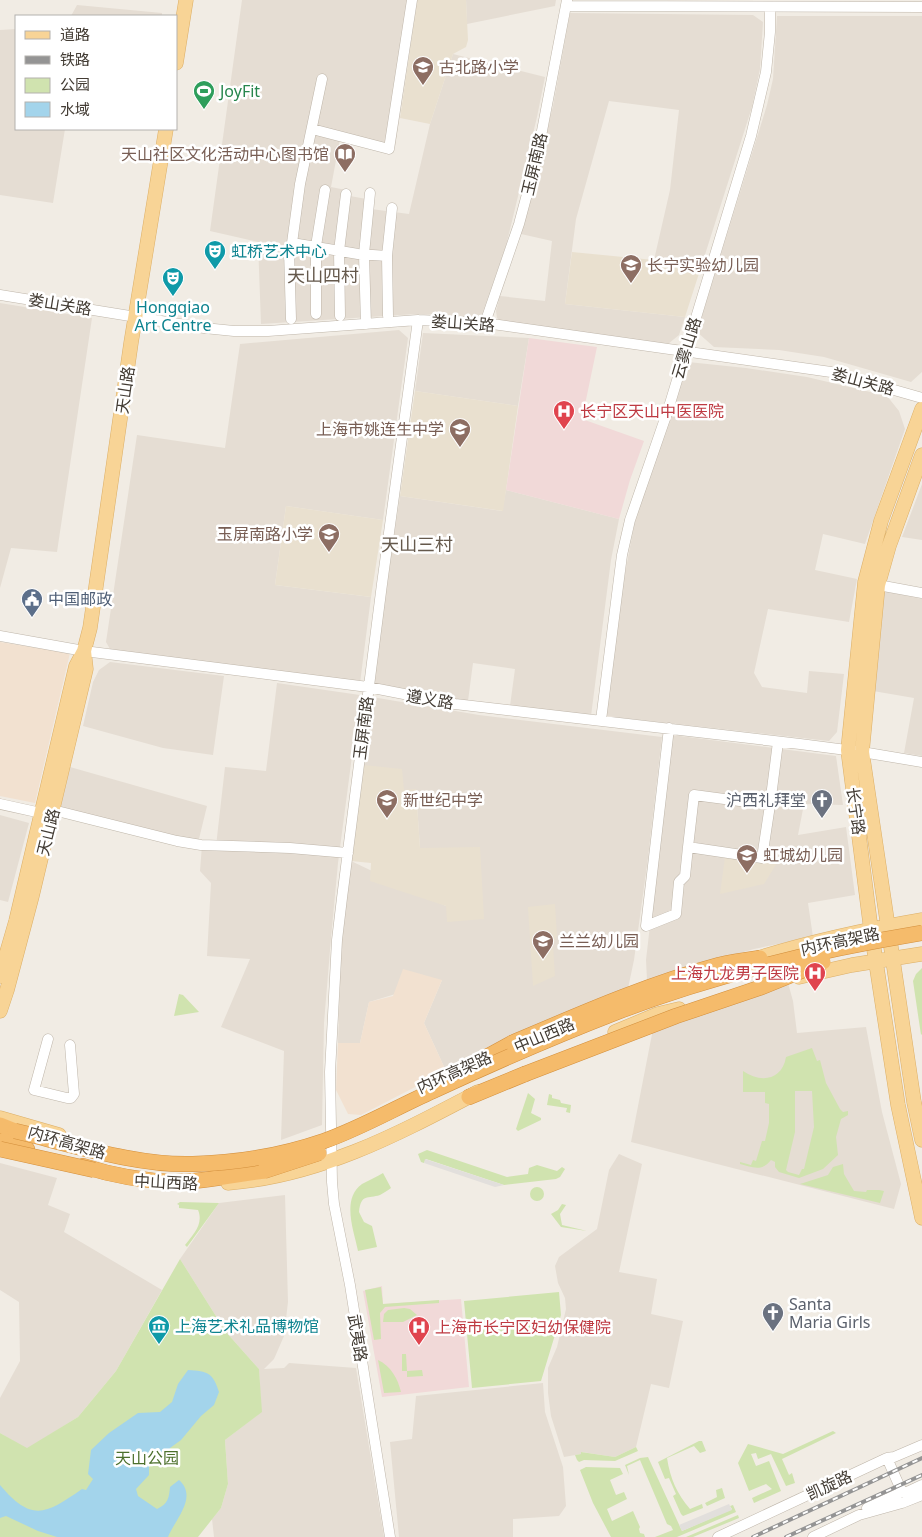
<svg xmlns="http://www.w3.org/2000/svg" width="922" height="1537" font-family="'Noto Sans','Noto Sans SC',sans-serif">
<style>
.residential{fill:#e5ddd3}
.commercial{fill:#f2e1d0}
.education{fill:#e9e0cf}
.medical{fill:#f1d9d8}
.green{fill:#d0e3af;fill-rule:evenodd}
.parking{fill:#e2dfdc}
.water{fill:#a3d4eb}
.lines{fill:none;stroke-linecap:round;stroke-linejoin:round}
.minor-casing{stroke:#bfb6aa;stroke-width:11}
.major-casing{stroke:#dcaf67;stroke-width:15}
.highway-casing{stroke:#d38f3c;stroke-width:16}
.minor{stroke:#fff;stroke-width:10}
.major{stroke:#f8d496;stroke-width:14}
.highway{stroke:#f5bb6b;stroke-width:15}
.rail-casing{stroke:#949494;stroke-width:4}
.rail{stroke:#fff;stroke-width:2;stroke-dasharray:5.5;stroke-linecap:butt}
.highway-bridge-casing{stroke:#d38f3c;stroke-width:16;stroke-linecap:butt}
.highway-bridge{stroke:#f5bb6b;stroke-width:15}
.labels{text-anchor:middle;stroke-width:5;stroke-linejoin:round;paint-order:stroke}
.education-label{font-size:16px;fill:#785e54;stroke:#fff;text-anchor:start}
.leisure-label{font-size:16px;fill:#27864d;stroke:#fff;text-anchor:start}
.street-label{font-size:16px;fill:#433c34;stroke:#fff}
.culture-label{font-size:16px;fill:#0d838f;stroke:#fff;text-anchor:start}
.health-label{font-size:16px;fill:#be3a42;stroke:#fff;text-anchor:start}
.service-label{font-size:16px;fill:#4e5e75;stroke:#fff;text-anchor:start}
.worship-label{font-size:16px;fill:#5b616d;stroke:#fff;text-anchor:end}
.park-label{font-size:16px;fill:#4c702c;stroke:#fff}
.neighbourhood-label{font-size:18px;fill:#65594c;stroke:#fff}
</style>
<rect width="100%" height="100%" fill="#f1ece4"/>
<path class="residential" d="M242,0h175l-22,148 -55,-9 -9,48 20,4 -1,5 22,4 -1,9 38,5 21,-90 23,-70 92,23 -8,40 -31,129 -25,71 -65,-3 -155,10 -3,-82 -48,-11z
M466,0h90l-1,6 -88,18z
M77,5l85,8v3h-91z
M570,13l183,2 10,7 -3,47 -8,38 -50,157 -48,-4 16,-70 9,-80 -70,-9 -33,118 -11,85 120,13 -6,18 -11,9 -166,-21 -5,-5 -1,-7 4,-15 45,5 7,-60 -31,-7 32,-128z
M777,16h145v356l-11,10 -87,-25 -45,-7 -65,-3 -17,-15 70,-227 6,-26z
M16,29v100h49l-12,74 -53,-8v-165z
M0,303l92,15 -35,234 -46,-4 -11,40z
M399,330l9,8 -25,182 -97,-14 -11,79 96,12 -11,86 -250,-34 -4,-7 31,-207 88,13 15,-104z
M423,333l106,5 -11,68 -103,-15z
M688,362l58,6 61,9 80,19 12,15 6,18 -40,115 -42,-10 -8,36 42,9 -8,43 -81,-13 -14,64 8,14 45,6 2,-22 35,3 -7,58 -8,9 -224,-25 16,-122 14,-73z
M922,484v56l-20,-3z
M506,490l113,29 -8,41 -20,156 -81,-10 5,-37 -42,-6 -5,38 -96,-17 28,-188 102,15z
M883,591l39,8v157l-18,-3 10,-55 -41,-7z
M110,662l114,14 -11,79 -50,-7 -80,-22 10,-44 6,-12z
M277,683l83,12 -22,168 -7,75 -7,85 -2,102 -41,15 3,-89 -63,-24 29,-68 -43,-3 4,-73 -11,-12 2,-26 14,1 9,-79 41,4z
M372,697l107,18 183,22 -14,121 -14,102 -7,33 -111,43 -70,35 -22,-48 18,-43 -73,22 -9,41h-22l3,-96 10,-86 95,45 38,13 -64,-71 -4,-58h-12l-41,-25z
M672,735l164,21 7,49 -39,-1 -6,31 48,-8 9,68 -47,8 5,34 -59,12 -107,31 -1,-20z
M70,767l137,39 -9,37 -138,-35z
M0,815l29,8 -21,79 -8,-2z
M788,983l5,18 4,32 69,-6 16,85 19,72 -7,25 -263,-67 22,-113z
M619,1154l23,10 -23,108 38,7 -6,35 32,7 -14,67 -18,-4 -15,63 -21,10 -33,-5 -1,2 -17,3 -13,-41 -3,-23v-25l9,-21 9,-38 -1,-11 -7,-15 -3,-17 4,-9 38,-28 12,-59z
M0,1163l57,15 -9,27 22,9 -6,18 98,58 -46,81 -38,46 -51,32 -27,-16v-35l20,-37 -1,-59 -19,-12z
M285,1195l3,107 -4,34 -10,23 -10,10 20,-1 5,-5 67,5 28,169h-170l-2,-18 9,-11 7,-24 -3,-44 36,-28 -2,-43 -33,-37 -46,-73 39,-56z
M543,1383l2,29 18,55 3,39 -7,10 -46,3v18h-114l-9,-95 22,-3 4,-43z"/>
<path class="commercial" d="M0,642l70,11 -35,150 -35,-7z
M403,969l39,11 -18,43 22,48 -85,44 -13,-1 -12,-24 2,-47h22l9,-41 24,-6z"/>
<path class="education" d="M417,0h49l2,40 -2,7 -13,7 -23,70 -30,-6z
M572,252l82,8 48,4 -17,53 -120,-13z
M415,391l103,15 -15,105 -103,-15z
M286,506l97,14 -12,77 -96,-12z
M363,765l39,4 2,21 12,-1 4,59 60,-1 4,72 -37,3 -1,-16 -76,-25 1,-18 -20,-2z
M725,857l52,6 -13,21 -44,10z
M555,904l2,32 -4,8 2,32 -22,10 -5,-79z"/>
<path class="medical" d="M529,338l68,9 -15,72 62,22 -14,39 -11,39 -113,-29z
M382,1286l1,18 78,-5 8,88 -87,10 -19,-106z"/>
<path class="green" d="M922,968v66l-1,1 -8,-54 3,-7z
M179,994l4,1 16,17 -25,4z
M812,1048l5,13 3,-1 6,23 14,26 3,3 5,-1v4l-7,4 -5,18 2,18 -15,14 -24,9 -20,-6 -4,-5v-5l-4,-2c-9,12 -19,7 -31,4v-2l11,3 2,-5 3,1 6,-20h3l4,-18v-19l-4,-1v-11h-22v-21c17,12 39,10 43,-14zM795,1091h17l2,36 -10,42h-2l-3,6 -11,-3 -2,-2 9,-38z
M528,1093l7,6 -4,14 10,5v2l-23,11 -2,-2z
M549,1094l3,1v3l8,2 1,3 10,2 -1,8 -4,-1 1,-4 -20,-3z
M427,1150l80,27 21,-3 1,-6 8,-3 20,6 5,-4 3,2 -5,8 -4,2 -52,6 -78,-26 -2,4 -3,-1 -3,-8z
M843,1164l1,10 10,17 12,1 1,-2h12l5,1 -4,12 -80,-19 28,-9 5,-8z
M383,1173l8,15c-3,2 -7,5 -11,7 -12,4 -19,-2 -21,17l5,10 8,4 5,21 -19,4c-4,-20 -17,-52 4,-67 7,-4 15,-7 21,-11z
M530 1194a7 7 0 1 1 14 0a7 7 0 1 1-14 0Z
M180,1202l39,1 -32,44 -2,-2c8,-10 19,-21 13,-35l-19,-2v-3l-2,-1z
M562,1204l4,1 -6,9 2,11 25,6 -26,-4 -10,-13 7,-4z
M180,1259l46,73 33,37 3,43 -37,28 3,44 -7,24 -23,29h-198v-104l27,15 51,-31 38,-46z
M381,1287l2,17 56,-4v3l-54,4 -5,6 1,26 -7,1 -9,-50z
M559,1292l2,23 -20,66 -69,7 -8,-87z
M404,1308l6,1 7,6 -14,7h-20l1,-8 4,-4z
M402,1354h4l1,17 15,-1 1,6 -16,1v-6h-5z
M378,1360c13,6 20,19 23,32l-17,1z
M833,1431l3,2 -54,26 7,16 3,-2 3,10 -9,3 -15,-32 -13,5 -2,-6 -5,1 5,12 13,-5 12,30 -27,12 -2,-5 20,-9 -6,-5 -17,7 -11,-28 10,-19 35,10z
M699,1441h3l4,10 -6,2 -6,-7 -27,12c3,20 10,36 23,51l12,-5 1,4 -20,8 -2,-2 -8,-18 3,-2 -7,-16 -4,1 -7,-17z
M636,1447l2,4 -23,10 -31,-1 -5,2 -2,-2 -2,-5 6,-1v-2l34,5z
M648,1457l34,74 50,-22 -2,-3 3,-1 3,7 -59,25h-22l18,-7 -2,-4 -4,-2 -27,-64 -13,6 2,9 -4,-10 15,-7z
M586,1467l34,1 3,6 -13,6 6,15 8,-3 3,7 -20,10 5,12 21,-10 7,16 -1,2 1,4 4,1 1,3h-34l-18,-34 -13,-33z
M722,1488l3,10 -18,8 -2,-3 12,-6 -1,-7z
M738,1515l1,3 -46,19h-7z"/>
<path class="parking" d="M425,1159l79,26 -9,2 -71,-24z
M729,1504l3,6 -50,21 -3,-6z"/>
<path class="water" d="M188,1370c20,1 25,3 31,22l-5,13 -13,11 -20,24 -11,8 -5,12 -16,6v9l-13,14 2,7 19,13c11,-5 12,-11 13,-22l9,-7c19,17 -3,38 -11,57h-111l-19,-6 -32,-15 -6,2v-33c32,38 46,29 82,4l4,1 7,-11 -5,-5 3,-24 18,-17 29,-20 22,-1 12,-10 6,-18z"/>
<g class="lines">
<g class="minor-casing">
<path id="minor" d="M566,6l356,1
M312,129l77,20 23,-149
M292,243l66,11 29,2
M0,295l204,33 30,3h34l150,-11 67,3 346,49 91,26
M316,314v-68l9,-56
M340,316l-1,-65 7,-57
M388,316l-1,-60 5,-48
M291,319l-2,-70 3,-6 8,-59 22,-105
M485,323l34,-99 18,-67 30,-157
M366,324l-2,-70 6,-61
M878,585l44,8
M0,636l84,15 284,36 87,17 345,40 62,8 60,10
M601,720l21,-165 8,-35 38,-110 83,-274 15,-64 4,-40v-25
M669,728l-23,198 30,-12 3,-32 6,-6 3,-29 74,11 8,-53
M0,804l41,9
M53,810l124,31 24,4 89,3 58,5
M688,847l6,-52 76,10 8,-63
M48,1039l-14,51 33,8h4l3,-4 -4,-49
M887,1458l7,-1 28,-12
M867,1508l35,-16
M390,1537l-40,-252 -16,-81 -2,-22 -2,-110 7,-132 5,-42 40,-314 36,-264
M718,1537l169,-79 15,34h5l15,-7
M813,1537l46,-22 43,-12 20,-8"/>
</g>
<g class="major-casing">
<path id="major" d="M176,63l10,-63
M922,409l-41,112 -16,61 -17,168 23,180 27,175 24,113
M922,455l-33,91 -11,39 -16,167 52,350 8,38
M749,961c56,-18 115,-31 173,-41
M0,976l16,-55 60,-255 8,-15 6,-23 41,-285 35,-214
M799,977l53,-12 70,-11
M0,1011l7,-21 25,-94 54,-227 -2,-18
M615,1032l43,-18 21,-5
M0,1118l59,17
M228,1183c92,-7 170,-49 250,-91"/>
</g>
<g class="highway-casing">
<path id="highway" d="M459,1072l53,-29
M469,1097l56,-23
M0,1125l15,6
M0,1141l27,8
M83,1166c28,9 62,15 92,16 29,0 59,-7 89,-11"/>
</g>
<use href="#minor" class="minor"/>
<use href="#major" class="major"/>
<use href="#highway" class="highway"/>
<g class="rail-casing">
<path id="rail" d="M753,1537l169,-79
M786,1537l136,-62"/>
</g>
<use href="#rail" class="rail"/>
<g class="highway-bridge-casing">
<path id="highway-bridge" d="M512,1043c68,-29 136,-59 207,-78 13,-3 27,-5 41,-7
M525,1074l151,-58 83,-28 64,-26
M15,1131c56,13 121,35 178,33 43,-1 90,-9 131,-23 37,-13 73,-34 109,-50 60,-28 122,-55 184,-79 98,-38 202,-62 305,-79
M0,1149l94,21
M264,1171l55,-18"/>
</g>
<use href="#highway-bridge" class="highway-bridge"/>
</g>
<defs>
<g id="school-pin" transform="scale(1.125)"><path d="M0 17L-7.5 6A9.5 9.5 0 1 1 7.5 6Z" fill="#8d6e63" stroke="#fff"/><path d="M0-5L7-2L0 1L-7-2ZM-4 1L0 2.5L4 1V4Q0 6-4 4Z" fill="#fff"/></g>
<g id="stadium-pin" transform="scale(1.125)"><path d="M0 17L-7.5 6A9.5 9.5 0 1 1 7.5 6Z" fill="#2e9e5b" stroke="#fff"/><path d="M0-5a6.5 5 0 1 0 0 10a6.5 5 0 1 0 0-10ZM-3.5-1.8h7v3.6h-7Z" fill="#fff"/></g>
<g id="library-pin" transform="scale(1.125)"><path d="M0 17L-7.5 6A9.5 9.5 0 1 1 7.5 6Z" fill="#8d6e63" stroke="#fff"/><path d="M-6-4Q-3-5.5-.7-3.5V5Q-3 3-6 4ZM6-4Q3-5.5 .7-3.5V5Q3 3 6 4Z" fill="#fff"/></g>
<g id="theatre-pin" transform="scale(1.125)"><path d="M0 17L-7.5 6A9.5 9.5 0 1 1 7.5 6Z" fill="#0f9aa8" stroke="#fff"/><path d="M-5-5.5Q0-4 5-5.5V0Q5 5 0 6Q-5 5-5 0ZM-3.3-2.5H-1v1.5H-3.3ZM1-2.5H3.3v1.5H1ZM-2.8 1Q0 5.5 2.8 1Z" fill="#fff"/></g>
<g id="hospital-pin" transform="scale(1.125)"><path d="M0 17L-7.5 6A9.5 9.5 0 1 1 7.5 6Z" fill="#e0444e" stroke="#fff"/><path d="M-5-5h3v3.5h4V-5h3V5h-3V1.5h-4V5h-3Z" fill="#fff"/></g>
<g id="civic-pin" transform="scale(1.125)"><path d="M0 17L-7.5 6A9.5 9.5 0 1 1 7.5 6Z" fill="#5c6f8a" stroke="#fff"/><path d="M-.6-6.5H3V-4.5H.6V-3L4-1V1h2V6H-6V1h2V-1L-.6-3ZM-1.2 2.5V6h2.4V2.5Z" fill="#fff"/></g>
<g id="church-pin" transform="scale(1.125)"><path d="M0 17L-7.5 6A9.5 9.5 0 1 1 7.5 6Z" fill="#6b7280" stroke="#fff"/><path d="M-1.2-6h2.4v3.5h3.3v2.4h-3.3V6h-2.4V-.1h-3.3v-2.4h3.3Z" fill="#fff"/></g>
<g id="museum-pin" transform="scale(1.125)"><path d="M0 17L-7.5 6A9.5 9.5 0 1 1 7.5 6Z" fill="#0f9aa8" stroke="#fff"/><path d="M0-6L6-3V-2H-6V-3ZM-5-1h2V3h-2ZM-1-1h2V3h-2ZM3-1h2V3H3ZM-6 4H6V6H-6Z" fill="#fff"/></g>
</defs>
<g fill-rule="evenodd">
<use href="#school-pin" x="423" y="67"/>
<use href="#stadium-pin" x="204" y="91"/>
<use href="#library-pin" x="345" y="154"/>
<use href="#theatre-pin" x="215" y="251"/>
<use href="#school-pin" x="631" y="265"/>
<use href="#theatre-pin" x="173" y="278"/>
<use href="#hospital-pin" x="564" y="411"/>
<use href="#school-pin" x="460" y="429"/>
<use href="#school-pin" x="329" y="534"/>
<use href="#civic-pin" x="32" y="599"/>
<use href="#school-pin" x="387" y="800"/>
<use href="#church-pin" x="822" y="800"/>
<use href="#school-pin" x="747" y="855"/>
<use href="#school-pin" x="543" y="941"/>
<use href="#hospital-pin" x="815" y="973"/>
<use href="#church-pin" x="773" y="1313"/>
<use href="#museum-pin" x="159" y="1326"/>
<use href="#hospital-pin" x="419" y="1327"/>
</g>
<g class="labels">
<g class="education-label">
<text x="439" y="73">古北路小学</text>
<text x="329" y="160" text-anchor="end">天山社区文化活动中心图书馆</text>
<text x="647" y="271">长宁实验幼儿园</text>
<text x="444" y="435" text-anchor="end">上海市姚连生中学</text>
<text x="313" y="540" text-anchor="end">玉屏南路小学</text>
<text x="403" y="806">新世纪中学</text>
<text x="763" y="861">虹城幼儿园</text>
<text x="559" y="947">兰兰幼儿园</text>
</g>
<g class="leisure-label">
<text x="220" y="97">JoyFit</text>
</g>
<g class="street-label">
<text transform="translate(534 164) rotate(-77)" y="6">玉屏南路</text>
<text transform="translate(60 304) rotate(9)" y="6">娄山关路</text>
<text transform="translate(463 323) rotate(4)" y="6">娄山关路</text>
<text transform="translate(686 348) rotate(-73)" y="6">云雾山路</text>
<text transform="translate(863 381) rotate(15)" y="6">娄山关路</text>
<text transform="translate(125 390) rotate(-82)" y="6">天山路</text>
<text transform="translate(430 699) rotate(10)" y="6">遵义路</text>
<text transform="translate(363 728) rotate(-83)" y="6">玉屏南路</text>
<text transform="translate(856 811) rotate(82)" y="6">长宁路</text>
<text transform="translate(48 832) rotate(-76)" y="6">天山路</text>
<text transform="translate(840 941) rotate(-12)" y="6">内环高架路</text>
<text transform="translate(544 1035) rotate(-23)" y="6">中山西路</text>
<text transform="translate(454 1072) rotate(-24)" y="6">内环高架路</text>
<text transform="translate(67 1142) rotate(16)" y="6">内环高架路</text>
<text transform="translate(166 1182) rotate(3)" y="6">中山西路</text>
<text transform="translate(358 1338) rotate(81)" y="6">武夷路</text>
<text transform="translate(829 1485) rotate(-25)" y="6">凯旋路</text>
</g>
<g class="culture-label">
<text x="231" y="257">虹桥艺术中心</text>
<text x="173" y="313" text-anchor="middle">Hongqiao<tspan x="173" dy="18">Art Centre</tspan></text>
<text x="175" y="1332">上海艺术礼品博物馆</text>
</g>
<g class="health-label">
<text x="580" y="417">长宁区天山中医医院</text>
<text x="799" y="979" text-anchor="end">上海九龙男子医院</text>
<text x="435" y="1333">上海市长宁区妇幼保健院</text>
</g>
<g class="service-label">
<text x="48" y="605">中国邮政</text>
</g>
<g class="worship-label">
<text x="806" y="806">沪西礼拜堂</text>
<text x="789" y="1310" text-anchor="start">Santa<tspan x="789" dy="18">Maria Girls</tspan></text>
</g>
<g class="park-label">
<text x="147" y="1464">天山公园</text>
</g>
<g class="neighbourhood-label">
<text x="323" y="282">天山四村</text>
<text x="417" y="551">天山三村</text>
</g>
</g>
<rect x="15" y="15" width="162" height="115" fill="#ffffff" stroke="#b4b1ae"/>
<rect x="25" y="31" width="25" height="8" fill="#f8d496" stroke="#b4b1ae"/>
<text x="60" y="40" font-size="15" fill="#433c34">道路</text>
<rect x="25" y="56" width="25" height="8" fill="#949494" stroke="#b4b1ae"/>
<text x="60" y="65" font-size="15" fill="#433c34">铁路</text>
<rect x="25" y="78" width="25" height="15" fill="#d0e3af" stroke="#b4b1ae"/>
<text x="60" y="90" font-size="15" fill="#433c34">公园</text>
<rect x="25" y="102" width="25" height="15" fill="#a3d4eb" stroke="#b4b1ae"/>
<text x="60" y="115" font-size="15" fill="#433c34">水域</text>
</svg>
